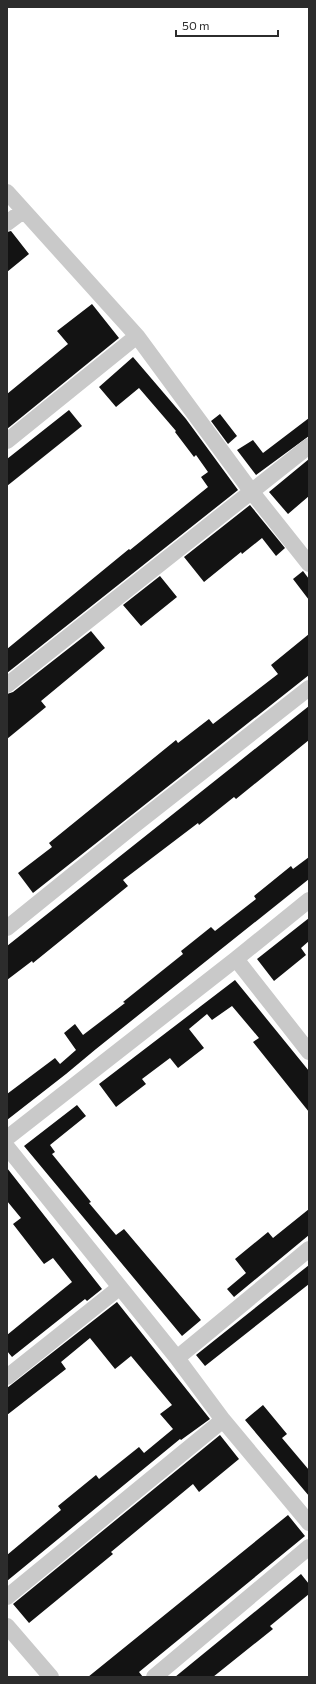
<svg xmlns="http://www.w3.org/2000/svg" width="316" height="1684" font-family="Commissioner,sans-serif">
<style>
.building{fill:#131313}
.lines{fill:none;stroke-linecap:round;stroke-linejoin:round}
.street{stroke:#c9c9c9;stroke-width:16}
</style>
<rect width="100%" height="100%" fill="#fff"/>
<path class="building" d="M11,231l18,23 -22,18v-40z
M92,304l27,34 -112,91v-35l61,-50 -11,-13z
M133,357l53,62 52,71 -231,183v-24l122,-100 1,1 78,-63 -7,-10 7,-5 -12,-17 -2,2 -19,-25 1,-1 -37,-43 -23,19 -17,-20z
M69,410l13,16 -75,60v-27z
M220,414l17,22 -9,8 -17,-23z
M309,418v18l-53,39 -19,-25 16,-10 10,13z
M309,459v37l-21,18 -19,-22z
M250,505l35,43 -9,8 -14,-18 -20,16 -1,-2 -37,30 -20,-25z
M303,571l6,8v21l-16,-21z
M160,576l17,21 -36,29 -18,-21z
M91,631l14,17 -64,53 5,6 -39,32v-45l6,-2z
M309,634v41l-276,218 -15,-20 34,-26 -3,-4 127,-103 2,3 31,-24 4,5 65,-50 -7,-9z
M309,706v34l-73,59 -2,-2 -35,28 -1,-2 -75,57 5,6 -95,77 -1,-2 -25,19v-34z
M309,857v22l-213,170 -30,25 -59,46v-26l48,-36 5,6 16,-14 -12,-17 11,-9 8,11 42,-32 -2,-1 60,-48 -2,-3 30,-24 4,4 41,-32 -2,-3 37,-30 2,3z
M309,918v23l-8,7 5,7 -32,26 -17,-22z
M235,980l74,91v41l-56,-70 6,-4 -27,-32 -20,14 -5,-6 -18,15 15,19 -26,20 -8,-10 -28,21 4,5 -30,23 -17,-23z
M77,1105l9,11 -36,29 5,7 -3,2 39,48 -2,1 27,32 8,-6 77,91 -19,16 -158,-190z
M7,1168l95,121 -15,12 -2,-2 -73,58 -5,-6v-16l65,-53 -19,-24 -9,6 -31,-40 8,-6 -14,-17z
M309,1209v26l-75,62 -7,-8 19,-16 -11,-14 33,-27 5,6z
M309,1265v19l-104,82 -9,-11z
M117,1302l93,117 -29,21 -1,-1 -173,142v-26l54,-45 -3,-4 38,-31 3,4 40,-32 5,6 29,-24 -13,-15 12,-9 -41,-49 -16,13 -25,-31 -29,24 5,7 -59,46v-27z
M263,1405l24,29 -5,4 27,32v26l-64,-76z
M220,1435l19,24 -40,33 -6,-8 -82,68 2,2 -84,69 -16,-19z
M288,1515l17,21 -166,136 4,5h-55z
M301,1574l8,10v10l-39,32 3,3 -60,48h-38z"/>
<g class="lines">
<path class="street" d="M7,192l130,144
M7,223l16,-12
M7,441l130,-105 114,155 58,73
M7,685l302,-239
M7,928l125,-101 177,-139
M236,959l73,93
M7,1138l229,-179 73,-59
M7,1147l170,211 46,62 86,103
M177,1358l132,-109
M7,1377l112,-89
M7,1597l216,-177
M7,1626l44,51
M154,1677l155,-130"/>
</g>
<rect width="316" height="1684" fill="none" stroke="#2c2c2c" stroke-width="16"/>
<path d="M176 30v6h102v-6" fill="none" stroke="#2c2c2c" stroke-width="2"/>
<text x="182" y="30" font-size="12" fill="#2c2c2c" stroke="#ffffff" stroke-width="3" paint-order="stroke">50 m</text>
</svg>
